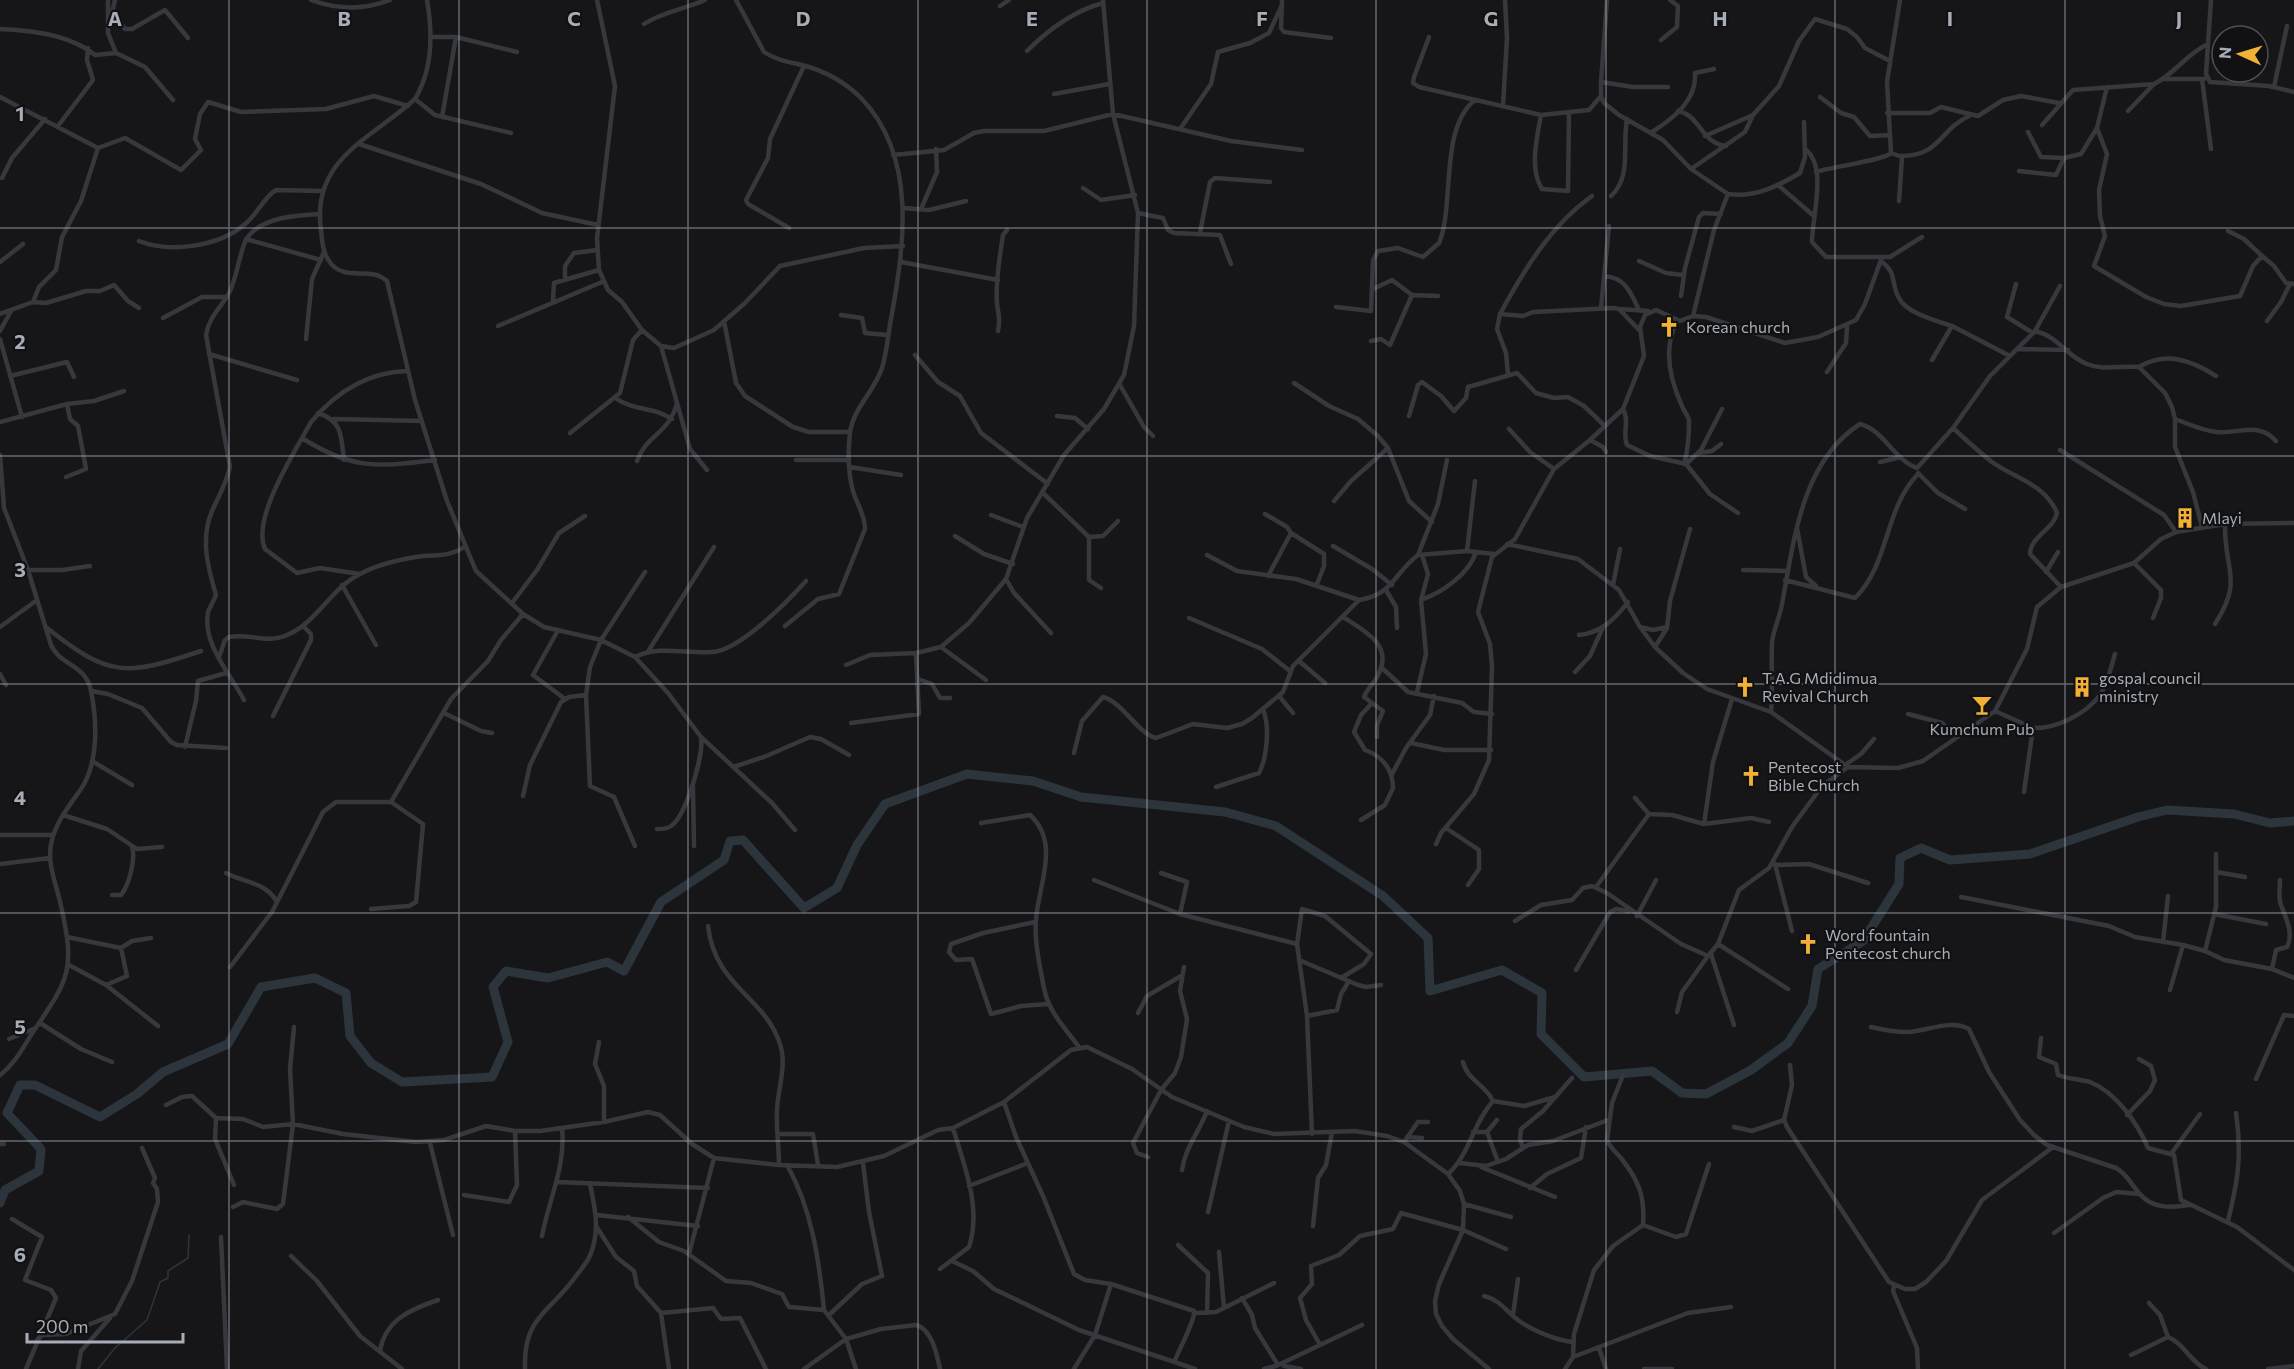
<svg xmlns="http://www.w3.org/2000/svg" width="2294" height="1369" font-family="Commissioner,sans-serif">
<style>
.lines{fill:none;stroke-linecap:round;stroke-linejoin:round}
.stream{stroke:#2c353c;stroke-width:1.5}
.river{stroke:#2c353c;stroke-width:9}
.minor{stroke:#37383d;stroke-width:4.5}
.grid{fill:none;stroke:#a8adb8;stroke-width:1.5;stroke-opacity:0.55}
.labels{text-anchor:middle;stroke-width:4.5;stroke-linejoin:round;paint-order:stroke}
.poi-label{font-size:16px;fill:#a8adb8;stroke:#111113;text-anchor:start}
.grid-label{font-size:20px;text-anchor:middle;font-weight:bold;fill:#a8adb8;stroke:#111113;stroke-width:4.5;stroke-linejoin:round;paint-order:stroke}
</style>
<rect width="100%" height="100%" fill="#161618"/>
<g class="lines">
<path class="stream" d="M98,1369l17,-21 32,-28 13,-38 8,-4v-7l20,-13 1,-23"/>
<path class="river" d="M0,1203l5,-13 34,-19 2,-22 -34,-36 13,-28h15l65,32 37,-23 26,-22 65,-28 33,-57 54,-9 31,15 4,43 21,27 31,19 90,-5 16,-35 -15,-55 13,-16 42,7 59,-16 17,9 37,-69 63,-42 6,-19 13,-1 61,68 33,-20 20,-43 28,-41 82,-30 66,7 48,16 144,15 51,14 107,70 45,42 2,53 72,-21 40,23 -1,41 43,43 68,-6 30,22 24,1 45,-24 37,-27 24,-37 6,-37 45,-28 36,-57 1,-26 21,-10 29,12 80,-6 108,-37 29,-7 67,4 36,9 24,-2"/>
<path class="minor" d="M108,0v33l8,20 29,14 28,33
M115,0l-3,13 13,16h7l33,-19 23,28
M311,0c27,10 53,10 79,0
M427,0c6,34 6,69 -12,99 -44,40 -104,60 -94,131 1,12 2,25 11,35 16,16 39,1 55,16l28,119 32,101 29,70 47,43 21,13 57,13 34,17 33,36 33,44c3,18 -15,79 -30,89 -3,3 -9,3 -14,3
M597,0l18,86 -18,152 2,32 9,20 14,12 20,28 19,16 13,2 40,-18 31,-27 35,-37 84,-18 39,-2
M736,0l28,52c12,8 25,10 38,13 23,6 43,17 59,33 57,59 43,149 30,221 -3,16 -4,33 -9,49 -8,24 -28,39 -32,64 -2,19 -2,41 3,59 4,14 12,23 12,38l-26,65 -21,5 -33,27
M1282,0l-1,28 3,4 47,6
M2211,0l-5,74 4,8 59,4 25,6
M1000,6l9,-6
M644,24c18,-12 41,-15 61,-24
M0,29c30,1 71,6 95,26l21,-2
M431,37h25l61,15
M1429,37l-15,40 -1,6 6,4 122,28 48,-5 12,-14
M1661,40l16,-13 1,-21 -8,-6
M1027,51c22,-22 46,-40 76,-48
M2165,79h39
M2202,79l9,70
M1601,82l32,5h35
M2107,87l-10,41 10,26 -8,36 1,26 5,20 -11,30 52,31 18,7 17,2 59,-10 13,-30 9,-10 12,10 12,17 8,1
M2274,87l13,-61
M1054,94l55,-10
M0,97l98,51 -17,53 -19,36 -6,33 -17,17 -6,15 -33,12
M1820,97l21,16 13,4 16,19 20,-1
M415,99l20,16 76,18
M1503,106l4,-68 -2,-38
M1678,111c22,4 23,32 48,35
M2128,111l26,-27
M1887,113h43l11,-6 37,9 25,-16 18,-4 38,7
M1541,115c-4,22 -12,54 1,74l26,2 1,-77
M442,117l14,-80
M2042,125l31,-35 81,-6c21,-10 32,-30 54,-40
M58,126l35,-46 -6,-20 1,-12
M1180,129l31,-45 7,-32 32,-9 19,-10 13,-28
M1652,132c22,-14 45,-32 43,-59l19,-4
M2028,132l13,25 23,1 17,-4 16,-26
M1705,136l48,-21
M359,144l122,40 61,29 56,12
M98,148l27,-10 56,32 20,-20 -6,-11 5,-25 8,-12 33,10 85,-3 48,-13 34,10
M1805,149c23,17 7,68 7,93l14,15h64l32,-20
M1891,153l11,4 -3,44
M893,155l51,-5 30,-17 10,-2h60l69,-17 118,27 71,9
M1901,156c40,0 38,-27 70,-41
M1691,169l54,-37 8,-17 26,-29 20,-45 16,-22 32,10 10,8 8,11 25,13
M2019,171l37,4 8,-17
M1816,172c15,-5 69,-12 75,-19l-4,-71 13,-82
M2,178l10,-20 33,-39
M1779,186l35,30
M1083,188l18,12 34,-5
M1728,194c27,4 50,-8 72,-21l5,-16 -1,-35
M1611,196c21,-19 11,-51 16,-77
M903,208l26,2 37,-9
M921,209l16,-37 -1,-23
M1138,213l25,5 5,12 6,3 46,2 11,29
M789,228l-41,-24 -2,-4 22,-42 2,-19 34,-73
M2228,231l16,8 18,17
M1200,233l10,-51 5,-4 55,4
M246,239l75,21
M139,241c31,12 80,6 106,-17 12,-9 18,-26 31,-34l46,1
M1639,261l27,12 17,2
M1881,261c17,13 9,21 18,37 7,15 38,23 53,28
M0,262l23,-18
M901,262l97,18
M1604,276c21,1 27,17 35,34
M565,279v-13l9,-13 23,-3
M2016,284l-9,33 26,16
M1373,289l19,-9 20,15 26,1
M1681,296l4,-28 14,-51 4,-4 18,1
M553,301l1,-18 45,-13
M33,302l13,1 40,-12h14l14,-6 14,16 11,7
M1336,307l35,4 2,-51 5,-9 20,-3 25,9 16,-14c16,-37 0,-115 36,-143
M1601,308l8,-82
M1619,309l29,2
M1500,314l23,2 10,-4 81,-4 5,1 22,23
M841,315l21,3 3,15 22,2
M1693,316l13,1 79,26 33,-6 38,-17 9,-16 17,-47
M163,318l39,-21h25
M724,321l12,62 9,13 48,31 16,5h41
M1677,321c-14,27 -7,59 5,85 2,6 8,11 7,17 0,14 -1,27 -5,41
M2267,321l14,-19 9,-18
M498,326l104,-44
M0,331l11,-20
M998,331c3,-15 0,-15 -1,-28 -2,-21 3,-47 6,-68l4,-5
M2035,331c23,5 31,25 52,33 16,7 35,1 52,3l26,26 7,14 3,12v28l18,45 9,35
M0,339l22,78
M306,339l6,-60 12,-27
M1371,341l10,-2 9,6 22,-50
M661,346l29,103 17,21
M2017,349l51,1
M209,354l88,26
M915,355l23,27 22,14 21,37 67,51
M1932,360l20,-34 58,30
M2139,367c27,-16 52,-7 77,9
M1827,372l19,-29 1,-17
M1508,374l-2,-21 -9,-24 3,-15c24,-44 51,-89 92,-118
M10,376l57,-14 7,15
M1294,383l35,23 29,13 20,17 10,12 21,53 23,21
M1120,385l24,42 9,9
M615,398c21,14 38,8 57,21
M1623,409c7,11 -1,24 4,36l23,11 36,8 15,-14 21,-41
M318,413c25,8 23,24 26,47
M1057,416l18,2 13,11
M1409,416l9,-31 4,-3 19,14 13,15 12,-13 2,-11 49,-14 19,20 18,5 14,-1 16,9 21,20
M334,419l88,2
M2175,419c14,5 28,12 42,13 23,2 41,-11 59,9
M0,422l67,-18 27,-3 30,-10
M1953,428l37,-52 45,-45 25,-45
M1509,429l21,23 24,17
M570,433l50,-40 13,-53 9,-10
M302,438c50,32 76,29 133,22
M1590,440l13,7 3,5
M2060,450l104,65 12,17
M1698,453l14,-2 9,-7
M0,455l4,53 24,62 23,75c9,21 35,19 40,46 6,30 8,71 -10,98 -12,17 -26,34 -30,55 -4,21 6,42 10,62 14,62 9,72 -26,123 -11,16 -18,33 -35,46
M796,460h53
M637,461c9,-26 32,-27 40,-58
M1880,462l21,-5
M1686,464l24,30 28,19
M850,467l51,8
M1918,473l20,20 27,16
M66,477l20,-8 -8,-43 -8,-7 -3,-15
M1043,493l46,44 14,-1 15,-15
M1334,501l17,-20 37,-33
M1265,514l22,13 4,6 -23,43
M991,515l32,12
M1797,528l9,49 10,9
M1291,533l33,21v12l-7,18
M955,536l29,18 29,10
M1089,537v43l12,8
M1507,544l71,15 41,31 21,37 15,20 28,26 24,16 64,23 77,55 50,1 25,-7 72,-50 32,-62 10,-42 24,-20 73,-24 27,-24 15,-7 49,-8 69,-1
M1333,546l39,23 20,16
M1467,551l8,-70
M1207,555l30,16 59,8 63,21
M1418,555l20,-51 9,-44
M2134,563l27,27v8l-8,20
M28,570h34l28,-4
M1743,570l43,1
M2046,572l12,-20
M360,574l-40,-6 -23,5 -32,-24c-14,-31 31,-99 46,-127 25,-30 57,-50 97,-51
M1006,579l8,14 37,40
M1785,580l70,18c35,-35 29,-89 63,-124
M342,585l34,60
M1613,585l7,-36
M1386,590l10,17 1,21
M1421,600c22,-8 48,-26 55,-48
M512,603l25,-33 22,-37 26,-17
M1343,617c20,13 50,27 36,56 -3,9 -12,15 -15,24l19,14 -6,14v12
M1189,618l73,31 28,22
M2215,624c29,-45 9,-53 10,-100
M0,627l37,-27
M1640,627l13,3 14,-3
M47,628c63,50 79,48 154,23
M557,632l-24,43 32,24
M1579,635c22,-2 36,-16 49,-33
M941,647l45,33
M1655,647l12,-19 3,-27 20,-72
M649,650l65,-103
M219,657l6,-17 4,-3c20,-4 38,7 58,-2 31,-13 43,-46 73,-61 16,-9 38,-14 56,-17 19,-3 32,1 48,-10
M635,657c24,-12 51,-3 77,-5 27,-1 75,-50 94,-71
M1299,661l26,22
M846,665l24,-10 46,-2 25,-6 28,-24 37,-44 21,-61 37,-63 40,-46 20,-34 10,-49 4,-113 -25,-99 -10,-114
M1381,667l27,25 54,11 12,9 18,2
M1575,672l15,-16 13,-29
M0,674l6,11
M918,679l14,5 8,14h10
M91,691l17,3 34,14 29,34 6,3 49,3
M1417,692l9,-38 -5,-54 7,-26 -6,-19
M1279,696l14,17
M244,700c-13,-25 -42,-56 -36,-88 2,-5 6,-12 8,-17 -8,-27 -16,-56 -4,-84 7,-15 14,-27 18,-44l-24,-132c3,-19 16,-28 24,-44 7,-14 11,-45 17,-53 15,-21 50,-23 73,-24
M1995,711l38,17 -9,64
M1771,712c2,-23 0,-46 1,-69 1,-13 8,-26 10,-39 12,-63 19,-142 78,-180 24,6 34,36 57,44l36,-40c13,12 25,23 39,34 24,17 53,22 65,51 -3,16 -27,24 -27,41l31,33
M444,713l37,18 11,2
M1908,714l34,9 15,14
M273,716l38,-76v-6l-8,-8
M851,723l68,-9 -3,-61
M2033,728c23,1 53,-14 67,-33 8,-12 11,-28 15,-41
M701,737l71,66 23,27
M1411,743l33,7h47
M185,747l11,-46 2,-20 28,-8
M1074,753l8,-32 21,-24c20,5 35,37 53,41l37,-14 34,4 15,-4 10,-6 31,-26 10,-26 66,-66c34,-5 35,-27 59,-45l49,-4 27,3
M92,761l40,24
M1845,765l16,-11 13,-15
M733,767l31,-10 46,-20 11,2 28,16
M1391,776l15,-28 24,-33 4,-19
M693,787l1,59
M1216,787l43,-14c8,-15 11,-48 4,-63
M523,796l7,-31 31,-63 8,-5 17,-2
M1649,814l23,1 32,9 47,-6 18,4
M63,815l44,14 30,20 25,-2
M1361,820l24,-15 8,-17c0,-19 -11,-32 -28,-38l-11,-18 7,-17 11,-12
M981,823l49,-8c31,28 8,71 6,105 -2,20 4,48 8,68 4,23 21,40 35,59
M1704,824l9,-62 19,-63
M1446,828l33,22v19l-11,16
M0,835h53
M1436,844l5,-11 33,-39 15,-34 3,-94 -2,-22 -12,-32 14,-55 23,-18 39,-70 36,-29 33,-31 21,-53 -4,-29 5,-12 11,-5 24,11 13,-5 21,-86 14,-36 -37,-25 -28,-29 -44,-25 -15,-12 -3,-7v-14l6,-82
M635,846l-21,-49 -24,-11 -4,-91 4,-28 11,-27 44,-68
M0,864l50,-6
M1775,864l17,67
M1775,865l34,-1 59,19
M2216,872l29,5
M226,873c19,10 40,9 51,29
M1161,873l26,9 -7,32
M1094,880l86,34 117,30 10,72 5,118
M1596,887l53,-73 -14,-16
M112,895h9c8,-10 15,-36 11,-48
M1961,897l148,29 26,11 48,8 22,6 19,9 48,9 22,9
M371,909l38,-3 7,-4 7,-78 -32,-22
M2214,914l52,10
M1637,916l19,-36
M1515,921l26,-16 31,-5 11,-12 9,-2 15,7 74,51 27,12 10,-12 21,-54 30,-22 23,-41 30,-41 26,-19
M1035,922l-52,11 -32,11 -2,8 7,8 16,-1 19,55 30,-8 27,-2
M708,926c7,60 54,69 71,115 9,24 -1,45 -2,69 -1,18 2,37 2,55
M67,937l54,11 11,-7 19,-3
M2163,942l5,-46
M1297,944l5,-35 23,7 46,38 -7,10 -23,14
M1718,944l70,45
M2205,951l11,-44v-53
M1711,954l23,71
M1299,960l59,25 8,2 15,-2
M69,965l37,20 52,41
M230,967l42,-55 51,-100 13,-10h55l60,-103 37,-38 13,-21 22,-26
M2272,969l4,-19 11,-3c7,-13 -1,-29 -6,-42 -3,-7 -1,-17 -1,-25
M1576,970l34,-58 6,-3 13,2
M106,985l21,-9 -6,-28
M2170,990l13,-45
M1677,1012l5,-20 26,-36
M1138,1013l9,-17 34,-20
M1307,1016l30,-6 4,-16 8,-13
M40,1023l41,26 31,13
M1871,1027c12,3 25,5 37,5 19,-1 43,-13 61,-3l20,43 31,48 14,15 13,10 69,23c12,7 14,15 23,25 13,16 32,15 50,12
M2041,1038l-2,19 17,7 2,11c10,4 21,4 32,7 26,10 48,42 58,66l26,7 7,45 56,27 57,43
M9,1039l27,-11
M599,1042l-4,22 9,22v36
M1463,1062c4,18 23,23 30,39
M1790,1065l2,20 -8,35 3,7 102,155 16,7h10l11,-7 20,-21 36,-61 71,-53
M2256,1079l28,-64 10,1
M1004,1102l12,35 27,59 31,78 11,6 26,4 83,27c2,7 -15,39 -19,49
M166,1105l16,-8 10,-1 24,22 27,1 20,8 30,-3 50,10 73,8 28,-2 42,-14 29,5h25l64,-9 44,-10 12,3 32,29 22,14 65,7 58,2 47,-11 54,-26 15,-2 51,-26 67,-52 16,-3 45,22 40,28 72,30 30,7 81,-3 32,5 17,6 44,32 12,17 4,13 -1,26 -24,54 -4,17 1,13 6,12 11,13 36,30
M2127,1115l23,-24 5,-11 -4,-14 -12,-7
M216,1118l-1,21 19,46
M1734,1127l18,4 32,-11
M1473,1132h14l10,-12
M1487,1132l11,30
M779,1134h34l5,31
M1407,1137l15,1
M1404,1142l14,-20h10
M430,1143l23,92
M0,1144h4
M1523,1148l-3,-9 1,-10 22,-18 29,-33
M2171,1154l29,-40
M1148,1157l-11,-4 -4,-10 28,-53 14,-17 6,-16 6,-38 -7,-28 4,-24
M1460,1163l26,3 20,-7 22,-14 25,-4 55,-21
M787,1165c25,44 32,95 37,145
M1481,1167l74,30
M1182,1170c3,-22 17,-38 25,-59
M1448,1174c22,-20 25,-51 45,-73l31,5 31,-9
M557,1182l151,6
M969,1186l59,-23
M1530,1188l17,-14 34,-16 5,-31
M464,1195l45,7 8,-17 -2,-54
M1464,1204l47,13
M233,1207l10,-5 34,7 6,-5 10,-80 -3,-55 4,-42
M1208,1212l21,-91
M597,1215l101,11
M628,1217l31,25 25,9 42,30 25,2 31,11 7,13 35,3 22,29 10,30
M12,1219l30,18 -17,43 26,10 5,8 -30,71
M2228,1221c10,-41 14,-65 8,-108
M1643,1225l33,12 10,-3 23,-70
M596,1226l20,31 18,14 3,15 24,27 8,56
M1313,1226l5,-48 8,-13 6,-33
M2054,1233l49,-35 13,-6 23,2
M542,1236c7,-37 24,-70 20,-108
M221,1237l6,132
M1178,1245l30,28 -1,40
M1219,1252l5,56
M689,1254l25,-96
M291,1256l26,25 43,55 42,33
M952,1261l21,10 21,18 85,41 116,39
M940,1269l29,-22c13,-39 -5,-82 -16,-119
M1894,1286l-1,5 24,57 1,21
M1484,1296c15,3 22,15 34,24 13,10 39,21 56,22
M1242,1298l10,17 3,13 23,37
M2149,1303l11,12 8,22
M661,1313l52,-5 8,11 19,-1 26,51
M1196,1313l20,-1 58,-29
M829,1315l33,-31 20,-8 -13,-64 -6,-49
M1513,1315l5,-36
M37,1340l5,-5 24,-1 49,-20 17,-33 26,-79 -1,-13 -4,-6 2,-5 -13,-30
M1319,1343l-13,-23 -6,-22 12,-14 -1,-18 28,-11 21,-19 33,-7 8,-16 62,17 43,19
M1599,1348l7,21
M380,1351c5,-31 31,-42 58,-51
M2131,1355l37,-18c17,7 22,25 38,32
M1573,1357l115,-44 43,-6
M1284,1366l17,3
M78,1369l3,-18 29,-33
M525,1369c-2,-53 25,-56 51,-93 6,-8 12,-14 15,-23 9,-24 4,-45 -1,-69
M804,1369l42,-30 35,-10 35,-4c16,4 21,30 24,44
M1074,1369l21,-34 16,-51
M1264,1369l12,-3 86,-41
M1565,1369l8,-12 1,-23 20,-64 19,-24 30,-21c2,-29 -4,-44 -22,-67 -5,-6 -11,-10 -14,-18l5,-37 11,-28
M1644,1369h28
M2268,1369l26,-3"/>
</g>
<path class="grid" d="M229,0v1369M459,0v1369M688,0v1369M918,0v1369M1147,0v1369M1376,0v1369M1606,0v1369M1835,0v1369M2065,0v1369M0,228h2294M0,456h2294M0,684h2294M0,913h2294M0,1141h2294"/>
<defs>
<g id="church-bare" transform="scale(1.62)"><path d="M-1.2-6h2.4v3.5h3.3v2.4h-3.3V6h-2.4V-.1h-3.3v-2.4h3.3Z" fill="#f2b134" stroke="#111113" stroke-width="2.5" paint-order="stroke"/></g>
<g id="building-bare" transform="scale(1.62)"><path d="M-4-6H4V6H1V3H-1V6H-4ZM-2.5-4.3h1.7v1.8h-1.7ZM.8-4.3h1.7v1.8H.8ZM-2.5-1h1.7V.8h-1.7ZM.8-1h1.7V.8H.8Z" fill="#f2b134" stroke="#111113" stroke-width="2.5" paint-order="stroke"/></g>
<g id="bar-bare" transform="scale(1.62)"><path d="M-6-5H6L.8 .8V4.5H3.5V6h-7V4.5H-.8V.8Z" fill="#f2b134" stroke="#111113" stroke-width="2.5" paint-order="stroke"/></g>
</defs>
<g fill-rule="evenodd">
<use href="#church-bare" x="1669" y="327"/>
<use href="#building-bare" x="2185" y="518"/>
<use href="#church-bare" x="1745" y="687"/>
<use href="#building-bare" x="2082" y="687"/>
<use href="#bar-bare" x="1982" y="705"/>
<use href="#church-bare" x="1751" y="776"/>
<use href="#church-bare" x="1808" y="944"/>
</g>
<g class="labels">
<g class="poi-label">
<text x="1686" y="333">Korean church</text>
<text x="2202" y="524">Mlayi</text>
<text x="1762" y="684">T.A.G Mdidimua<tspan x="1762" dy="18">Revival Church</tspan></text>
<text x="2099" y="684">gospal council<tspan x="2099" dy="18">ministry</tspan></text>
<text x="1982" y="735" text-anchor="middle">Kumchum Pub</text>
<text x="1768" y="773">Pentecost<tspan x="1768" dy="18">Bible Church</tspan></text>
<text x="1825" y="941">Word fountain<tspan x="1825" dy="18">Pentecost church</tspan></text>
</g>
</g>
<g class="grid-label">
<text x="115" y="26">A</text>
<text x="344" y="26">B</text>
<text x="574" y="26">C</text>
<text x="803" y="26">D</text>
<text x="1032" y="26">E</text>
<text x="1262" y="26">F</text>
<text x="1491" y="26">G</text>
<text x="1720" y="26">H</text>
<text x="1950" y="26">I</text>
<text x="2179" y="26">J</text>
<text x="20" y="121">1</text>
<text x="20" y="349">2</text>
<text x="20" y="577">3</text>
<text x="20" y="805">4</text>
<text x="20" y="1034">5</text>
<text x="20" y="1262">6</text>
</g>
<g transform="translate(2240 54) rotate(274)"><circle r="28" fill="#111113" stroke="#4d4f55" stroke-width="1.5"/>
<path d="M0-4.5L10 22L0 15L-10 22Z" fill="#f2b134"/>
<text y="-9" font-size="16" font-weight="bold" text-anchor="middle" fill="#a8adb8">N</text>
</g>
<path d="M27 1333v9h156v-9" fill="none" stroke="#a8adb8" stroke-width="3"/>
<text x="36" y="1333" font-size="18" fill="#a8adb8" stroke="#111113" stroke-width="4.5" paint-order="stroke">200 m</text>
</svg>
